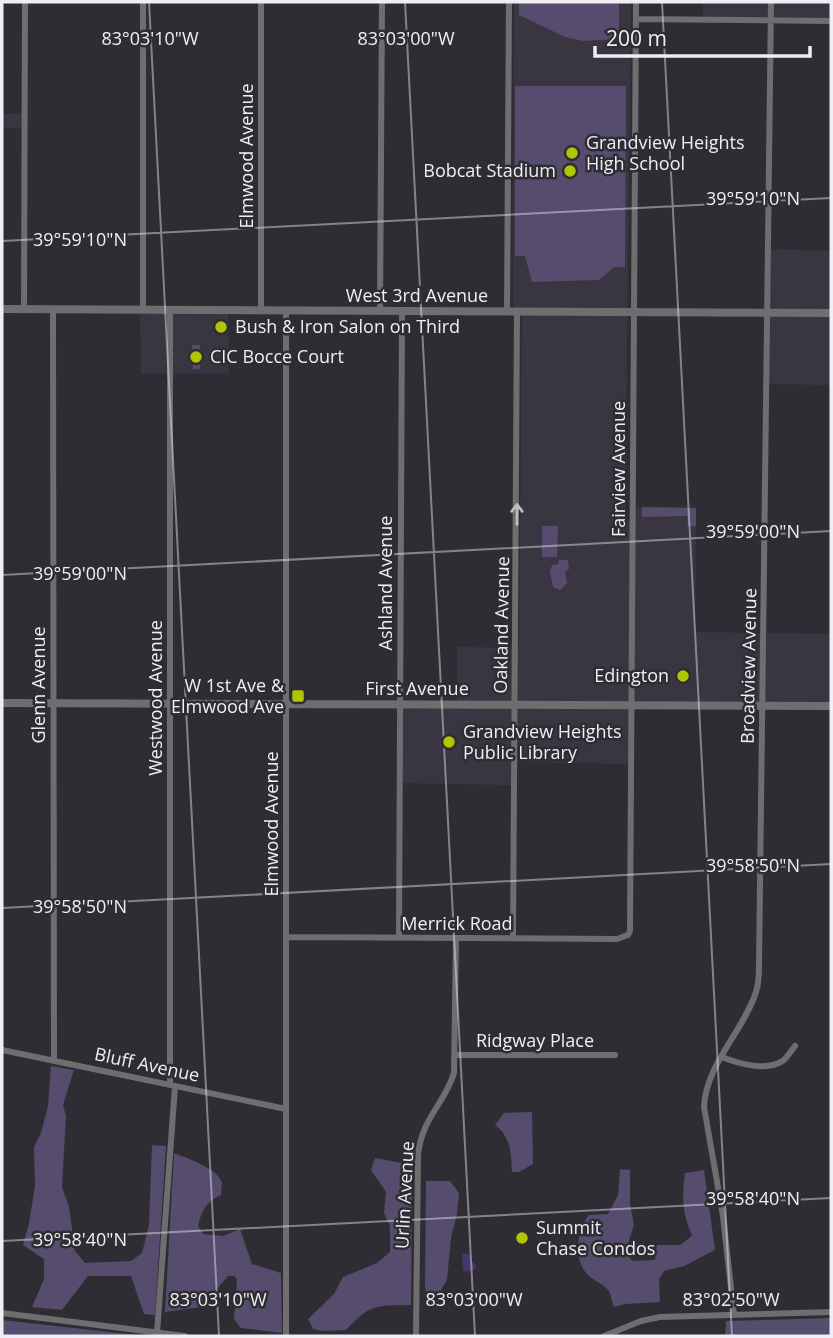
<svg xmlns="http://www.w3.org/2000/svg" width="833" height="1338" font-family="'Open Sans',sans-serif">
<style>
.built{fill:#393642}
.green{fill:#554c6e}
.water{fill:#47366b}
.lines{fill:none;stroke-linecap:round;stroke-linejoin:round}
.minor{stroke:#6e6d70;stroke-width:6}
.tertiary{stroke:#6e6d70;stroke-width:8}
.oneway{stroke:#bbbabf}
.ticks{fill:none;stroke:#efeef3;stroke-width:2;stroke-opacity:0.45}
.poi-dot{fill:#b1c500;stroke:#2f2d34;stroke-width:2.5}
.labels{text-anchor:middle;stroke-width:5;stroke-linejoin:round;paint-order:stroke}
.poi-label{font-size:18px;fill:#efeef3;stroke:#2f2d34;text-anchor:start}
.street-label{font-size:18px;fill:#efeef3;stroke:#2f2d34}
.ticks-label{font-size:18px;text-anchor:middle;fill:#efeef3;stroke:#2f2d34;stroke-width:5;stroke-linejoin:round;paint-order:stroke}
</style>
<rect width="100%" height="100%" fill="#2f2d34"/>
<path class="built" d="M514,2h117l-6,520 10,-5v-10l61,1 -1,124 136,2v71l-199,4v55l-118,-2v23l-114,-2v-80h57v-56l62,1 3,-329 -9,-14z
M703,2h128v19l-128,-3z
M2,114h22l-1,14h-21z
M768,249l63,2v134l-65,-1z
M228,310l1,63 -88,1 -1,-63z"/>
<path class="green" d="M519,2h100v37l-36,2 -18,-4 -46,-22z
M515,86h111l-1,181h-11l-15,13 -67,2 -7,-26h-10z
M192,345h8v24h-7z
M642,507l54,1v18h-8l-1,-10 -45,1z
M542,526h16l-1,31h-15z
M559,560h9l1,9 -4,3 2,11 -7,7 -7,-3 -3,-15 2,-7 6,-1z
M51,1066l23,4 -11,35 3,11 -4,71 7,20 6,44 10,12 46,-2 11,-8 7,-28 3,-80 14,1 -11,169 -11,-1 -13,-38h-43l-26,34 -30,-3 12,-28v-20l-21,-14 6,-22 6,-37 -1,-39 7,-14 7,-27z
M532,1112l1,52 -14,8h-7c-1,-19 -1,-35 -17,-47l9,-12z
M174,1153c13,5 45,16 48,30 0,1 -1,10 -1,12 -15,7 -19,15 -23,31l5,8 20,2 17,-7 12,35 29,9 1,60 -41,-5 -7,-9 3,-40 -3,-3h-6l-27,31 -36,5z
M375,1158l37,7 -1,140c-35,1 -40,-2 -65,25l-23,1 -10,-2 -5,-10 26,-25 9,-17 34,-14 13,-11v-26l-6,-13 2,-21 -15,-22z
M620,1169l10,1v34l4,21 -8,25 6,11 23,-1 2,-15h23l12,-9c-10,-24 -10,-37 -7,-63l19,-3 11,80 -31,16 -20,5 -5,8 1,23 -35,2 -11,3c-2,-4 -3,-12 -5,-16 -5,-7 -17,-11 -23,-18 -13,-17 -9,-43 3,-58l19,-1 10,-19z
M426,1181h24l9,12 -2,21 -6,24 -4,42 -10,17 -9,5 -3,-16z
M831,1318v18h-106l1,-15z
M2,1320l143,16h-143z"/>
<path class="water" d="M464,1253l7,2v6l5,4 -1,4 -9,3 -3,-1 -1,-15z"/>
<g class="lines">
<path class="minor" d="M636,19l195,2
M24,309l1,-307
M53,310l1,750
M143,310v-308
M261,311v-309
M380,311l2,-309
M507,312l2,-310
M286,937l331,2 11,-4 2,-4 6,-929
M399,938l3,-627
M513,938l4,-626
M2,1050l284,59
M455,1055h160
M722,1057c17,7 46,15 62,3 4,-4 8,-10 11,-14
M170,1085v-775
M2,1313l183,23
M734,1315l-11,-99 -19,-109c2,-43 39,-75 52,-115 3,-9 3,-18 3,-27l12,-963
M157,1333l18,-247
M286,1336v-1025
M416,1336l2,-182c5,-38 26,-49 36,-81l2,-135
M604,1336l37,-15 19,-4 171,-5"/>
<path class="tertiary" d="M2,309l829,4
M2,703l829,3"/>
</g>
<defs><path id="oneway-shaft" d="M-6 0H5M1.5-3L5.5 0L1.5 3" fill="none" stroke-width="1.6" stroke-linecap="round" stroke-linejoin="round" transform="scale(1.75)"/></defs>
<use class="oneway" href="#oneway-shaft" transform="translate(517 514) rotate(-90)"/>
<path class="ticks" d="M149,2l70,1334M405,2l70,1334M662,2l70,1334M2,241l829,-43M2,575l829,-44M2,908l829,-44M2,1241l829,-43"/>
<g class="poi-dot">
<circle cx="572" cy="153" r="7"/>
<circle cx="570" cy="171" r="7"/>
<circle cx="221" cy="327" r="7"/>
<circle cx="196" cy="357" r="7"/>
<circle cx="683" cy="676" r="7"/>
<rect x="291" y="689" width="14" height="14" rx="3.5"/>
<circle cx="449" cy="742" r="7"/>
<circle cx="522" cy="1238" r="7"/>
</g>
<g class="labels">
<g class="poi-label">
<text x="586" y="149">Grandview Heights<tspan x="586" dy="21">High School</tspan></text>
<text x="556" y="177" text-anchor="end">Bobcat Stadium</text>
<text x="235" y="333">Bush &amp; Iron Salon on Third</text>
<text x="210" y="363">CIC Bocce Court</text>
<text x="669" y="682" text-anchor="end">Edington</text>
<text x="284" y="692" text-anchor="end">W 1st Ave &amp;<tspan x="284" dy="21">Elmwood Ave</tspan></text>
<text x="463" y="738">Grandview Heights<tspan x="463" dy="21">Public Library</tspan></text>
<text x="536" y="1234">Summit<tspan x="536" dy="21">Chase Condos</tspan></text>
</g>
<g class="street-label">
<text transform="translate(247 156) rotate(-90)" y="6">Elmwood Avenue</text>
<text x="417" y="302">West 3rd Avenue</text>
<text transform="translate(619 469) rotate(-90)" y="6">Fairview Avenue</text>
<text transform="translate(386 583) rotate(-90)" y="6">Ashland Avenue</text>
<text transform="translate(502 625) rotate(-89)" y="6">Oakland Avenue</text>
<text transform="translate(749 666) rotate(-89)" y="6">Broadview Avenue</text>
<text transform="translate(39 685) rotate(-90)" y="6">Glenn Avenue</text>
<text x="417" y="695">First Avenue</text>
<text transform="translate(156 698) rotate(-90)" y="6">Westwood Avenue</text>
<text transform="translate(272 824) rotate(-90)" y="6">Elmwood Avenue</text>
<text x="457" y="930">Merrick Road</text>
<text x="535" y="1047">Ridgway Place</text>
<text transform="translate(147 1065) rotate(12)" y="6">Bluff Avenue</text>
<text transform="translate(405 1195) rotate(-87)" y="6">Urlin Avenue</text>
</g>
</g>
<g class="ticks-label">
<text x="150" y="45">83°03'10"W</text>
<text x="406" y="45">83°03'00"W</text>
<text x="753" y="205">39°59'10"N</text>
<text x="80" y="246">39°59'10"N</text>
<text x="753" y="538">39°59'00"N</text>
<text x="80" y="580">39°59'00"N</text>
<text x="753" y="872">39°58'50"N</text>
<text x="80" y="913">39°58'50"N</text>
<text x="753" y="1205">39°58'40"N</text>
<text x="80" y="1246">39°58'40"N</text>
<text x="218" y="1306">83°03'10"W</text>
<text x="474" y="1306">83°03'00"W</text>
<text x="731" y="1306">83°02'50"W</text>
</g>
<rect width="833" height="1338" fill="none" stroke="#efeef3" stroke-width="7"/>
<path d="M595 46v10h215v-10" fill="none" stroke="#efeef3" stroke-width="3.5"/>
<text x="606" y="46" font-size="21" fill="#efeef3" stroke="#2f2d34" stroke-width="5" paint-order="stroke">200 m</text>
</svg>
